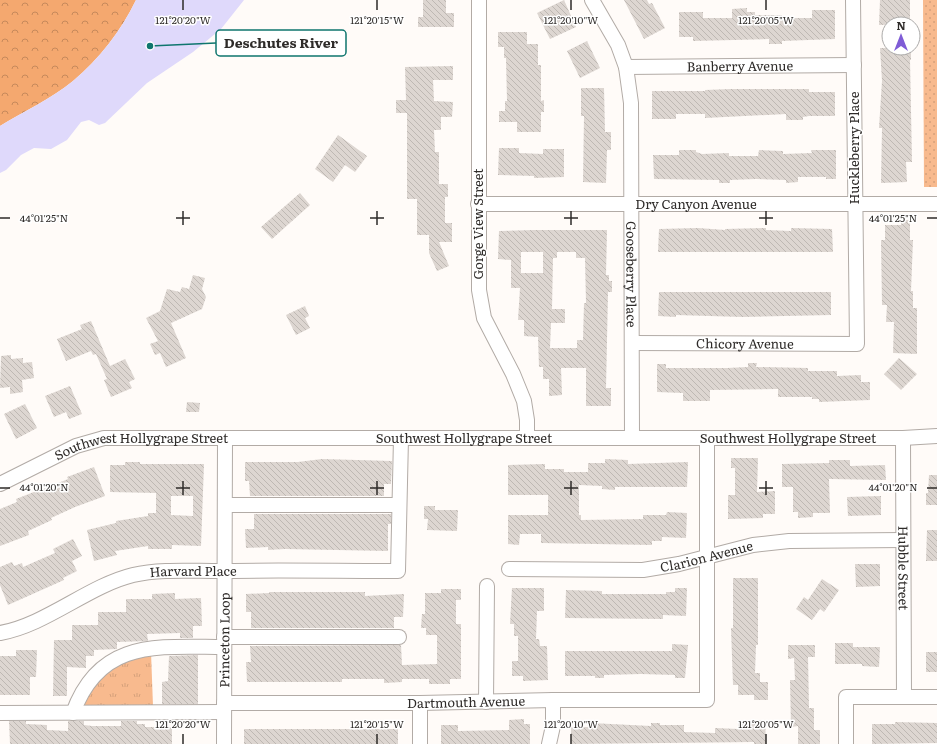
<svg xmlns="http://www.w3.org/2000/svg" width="937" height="744" font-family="Literata,serif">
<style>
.grass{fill:url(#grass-tufts)}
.forest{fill:url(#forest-crowns)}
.park{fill:url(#park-dots)}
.water{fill:#dfd9fb}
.building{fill:url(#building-back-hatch);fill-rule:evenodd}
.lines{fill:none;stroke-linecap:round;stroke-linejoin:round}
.minor-casing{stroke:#b2aba6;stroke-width:16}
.minor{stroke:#fff;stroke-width:14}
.ticks{fill:none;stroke:#2e2b29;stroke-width:1.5}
.labels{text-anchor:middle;stroke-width:3;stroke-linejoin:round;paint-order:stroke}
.street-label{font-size:13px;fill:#2e2b29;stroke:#fff}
.ticks-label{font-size:10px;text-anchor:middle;fill:#2e2b29;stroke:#fff;stroke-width:3;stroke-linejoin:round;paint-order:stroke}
.leader{fill:none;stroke:#0f766e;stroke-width:1.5}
.callout-dot{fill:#0f766e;stroke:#fff;stroke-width:1.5}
.callout{fill:#fff;stroke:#0f766e;stroke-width:1.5}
.callout-label{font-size:14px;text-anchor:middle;font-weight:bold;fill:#2e2b29}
</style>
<defs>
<pattern id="grass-tufts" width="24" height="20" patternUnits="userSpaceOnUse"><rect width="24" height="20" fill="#f8ba8e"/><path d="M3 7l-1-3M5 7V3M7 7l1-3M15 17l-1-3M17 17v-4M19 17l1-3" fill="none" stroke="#d5a07a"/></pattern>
<pattern id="forest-crowns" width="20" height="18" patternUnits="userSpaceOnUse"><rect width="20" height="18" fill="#f4a86f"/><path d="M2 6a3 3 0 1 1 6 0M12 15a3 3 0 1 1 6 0" fill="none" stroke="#c6895b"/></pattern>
<pattern id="park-dots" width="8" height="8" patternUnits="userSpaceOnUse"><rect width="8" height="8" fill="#f8ba8e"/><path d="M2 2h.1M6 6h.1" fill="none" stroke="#d5a07a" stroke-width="1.8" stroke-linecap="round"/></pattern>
<pattern id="building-back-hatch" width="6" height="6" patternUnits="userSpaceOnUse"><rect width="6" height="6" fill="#ddd6d1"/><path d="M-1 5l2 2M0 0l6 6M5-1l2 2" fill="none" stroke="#beb8b3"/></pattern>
</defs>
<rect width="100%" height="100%" fill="#fffbf8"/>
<path class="grass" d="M151,652l2,54 -73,1c21,-36 34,-41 71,-55z"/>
<path class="forest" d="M0,0h136c-15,31 -37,59 -63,81 -22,18 -49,30 -73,45z"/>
<path class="park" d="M923,0h14v187h-13z"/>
<path class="water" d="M136,0h108l-23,29 -28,23 -46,31 -42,40 -6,2 -10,-5 -8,2 -14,18 -16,9 -17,-1 -13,7 -15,15 -6,3v-47c24,-15 51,-27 73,-45 26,-22 48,-50 63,-81z"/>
<path class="building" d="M423,0h23v13h8v14h-36v-10h5z
M564,0l12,27 -26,12 -13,-26z
M624,0h23l2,4 3,-1 13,25 -21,11z
M880,0h30v24l-31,1z
M747,8v4h8v3h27v3h30v-8h23v29l-53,2v3h-13v-5l-76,2v-4h-14v-25h24v6h29v-9z
M498,32h29v12h11v21h3v36l3,-1v12h-3v20h-24v-10h-18v-11h6v-10h2l-1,-43h-2v-11h-6z
M587,41l13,27 -20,10 -13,-27z
M880,48h31v12h-1l2,102h-6l1,20 -26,1 1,-55h-3l3,-47z
M453,66v14h-20l1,21 19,1 -1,15h-11v13h-7l1,22h4v32h9v13h-3v26h7v19h-13l10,24 -12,5 -8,-18v-18h-12v-36h-10v-86h-11v-13h10l-1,-33z
M581,88h23l1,44h6v18h-4l-1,33 -23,-1 1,-66h-3z
M731,89h78v3h26v24h-26l-6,1v3h-17v-6l-81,4v-4h-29v5h-24v-28h53v-1z
M338,135l29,21 -12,16 -10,-7 -12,17 -18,-13z
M499,148h20v5l24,1v-5h21v28l-30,1v-2l-36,-1z
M679,150h17v2l6,2 27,-1v3h29l1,-6 24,1v3l29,-1 -1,-3h25v29h-10v-2h-28v5l-12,1v-3l-30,-1 -26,1v3h-11v-3l-65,-1 -1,-24h26z
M300,193l10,12 -38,34 -11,-12z
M901,220h9v20h3l-2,51h2v17h4v46l-24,-1 1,-31h-8l1,-17h-5l-1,-65h4v-15h16z
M698,228l27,2v-1l41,-1v2l25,1v-3l41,1 1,23h-175l1,-23z
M534,230h73l-1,45h3v6h3v11h-4l-2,96h5v18h-25v-38h-25l1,27 -13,1v-17h-6v-12h-4l-1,-30 -14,-1v-16h-6l2,-32h-9v-28l-13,-1 1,-28zM521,252h22v21h-22zM557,252h19v6h9l1,45h-2l-1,37h-6v8h-27l1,-25h14v-14h-13l1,-51h4z
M193,275l12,3 -3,11 4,8 -4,12 -31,14 15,35 -20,9 -6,-14 -5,2 -5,-11 8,-3 -12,-23 14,-7 7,-22 13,3 2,-5 7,2z
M659,292h172v23l-88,2 -67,-2v2l-18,-1z
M305,306l4,10 -4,2 5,10 -14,7 -10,-20z
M91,321l19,45 15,-7 10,20 -6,3 3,6 -21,9 -7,-17 3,-1 -11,-25 -3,1 -2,-4 -25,10 -9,-22 25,-10 -2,-4z
M11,355v4l12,-1v5l9,-1 2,16 -12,2 1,12 -13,2v-7l-10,1 1,-32z
M899,358l18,16 -16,16 -17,-16z
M748,363h9l-1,4 52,1v3h29v5l24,-1v7h9v18l-51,2v-3h-7v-2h-34v-8l-68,1v11h-27v-8l-26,-1v-28h9v4h61l21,-1z
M70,386l12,28 -13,5 -3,-7 -12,5 -9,-21z
M187,402l13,1 -1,9h-13z
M25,404l12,24 -21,11 -12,-25z
M731,458h27l-1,34 18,-1v23h-12v4l-35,1v-24h7v-27h-4z
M322,459l70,2 -1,23h-7v12h-134l-1,-15h-4v-19h53z
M605,459l23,1v4l60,-2 -1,25h-72v3l-13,-1v-3l-23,-1v30h2v5l62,-1v-4h23l1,-3 20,1 -1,25 -24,-1v4h-10v4l-111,-2v-9h-21l-1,11 -11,-1v-29h40v-20h-40v-30l37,-1v5h19v3h24v-9h17z
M829,460h21v6l35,-1 1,15 -57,-1 1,34h-17v4l-15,1v-6h-5v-25h-11v-23l47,-1z
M125,462h15v2h64l-3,82 -29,-1v4h-24v-3l-33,5 2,4 -23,6 -7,-31 29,-7v-2l32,-5v-3h8v-20l-46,-1v-27h15zM171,496h22v20l-22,-1z
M94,467l11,29 -30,11 -24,11 1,2 -24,11 1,4 -29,11v-37l17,-7 -1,-3 23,-9v1l29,-12 -1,-2z
M929,475h8v30h-11v-12h2z
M881,496v19l-33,1 -1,-19z
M424,506h11v4h23l-1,21 -30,-1 1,-11h-4z
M254,514h137v10h-3v27l-103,-2 -17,1v-3l-22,1 -1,-19h9z
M927,530h10v31h-11z
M73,539l9,17 -10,5 5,10 -14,7 1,2 -56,25 -8,-20v-18l12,-5 2,4 8,-3 1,4 32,-14 -2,-4z
M855,564h25v22l-24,1z
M733,578h25v67h-2l-1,28h5v9h8v18h-14v-5h-16v-10h-5l-2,-57h2z
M822,579l17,11 -15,22 -4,-3 -8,11 -16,-11 8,-12 4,3z
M512,588h32v23h-7l-1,28h3l1,7h7l1,34 -25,1v-5h-11v-15h6v-25h-4v-12h-4z
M675,588h12l-1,28 -23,-1v4l-98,-1 1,-28 36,1v3h64v-2h9z
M441,589h20v11h-5v24h5v55h-11v5h-21v-5h-27v3l-18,1v-4h-42v3h-95l-1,-20h5l-1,-16 151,-1 1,20 35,-1v-29h-11v-7h-5l1,-14h3v-21h16z
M269,592h96v4l39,-2 -1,23h-9v11h-143v-16h-5v-18l23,-1z
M175,593v6l26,-1 1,28h-9v12h-13v-5l-33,1 1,7 -31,1v7l-23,1v6h-8v12l-19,-1v29h-14l1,-56h18v-15h26v-13h28v-13h26v-5z
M835,643h18v4h27l-1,20 -17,-1v-2h-27z
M672,644l16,1 -3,33h-10v-3l-34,-1 -37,1v3h-9v-2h-30v-25h107z
M788,645h27v12h-7l1,51h5v22h6v14h-22v-18l-7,1 -1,-47h5l-1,-22 -6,1z
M16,650h21l-1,27h-6v18h-30v-39h16z
M926,652h11v20h-11z
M198,655v49h-36v-22l6,-1 1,-25z
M524,719v5h6v20h-89v-19h17v6l51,-1v-10z
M765,720l1,24h-12v-2l-183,2v-17h20v-4l60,3v-3h9v2h24v7l31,1v-5l23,1v-8z
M9,721h17v3l21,1v5l21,1v-10h16v4l8,1h29v-5h16v3h8v3h27v17h-162z
M895,722l42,1v20l-65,1v-20h23z
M244,729h154v15h-154z"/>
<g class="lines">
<g class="minor-casing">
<g id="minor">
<path d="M479,0v290l5,28 29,56 11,27 3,19v18"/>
<path id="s1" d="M592,0l26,45 8,22 5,36 1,335"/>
<path id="s2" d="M626,67l228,-2"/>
<path id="s3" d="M478,204h459"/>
<path id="s4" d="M632,343l225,1 -4,-344"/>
<path id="s5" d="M903,438l1,259"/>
<path id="s6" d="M0,484l76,-38 28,-8h799l34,-2"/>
<path d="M225,505h173"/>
<path id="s7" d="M509,569l134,1 36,-6 74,-19 36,-4 114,-1"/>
<path id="s8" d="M0,633c46,-8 88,-47 133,-58 26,-6 56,-4 82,-4 61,-1 122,0 183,0l3,-133"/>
<path d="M224,637h175"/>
<path d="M486,702l1,-116"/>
<path id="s9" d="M224,703h196l133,-3h154v-262"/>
<path d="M0,713l224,-1"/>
<path d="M73,713c27,-75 86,-66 151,-66"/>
<path id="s10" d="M224,744l1,-305"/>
<path d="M420,744v-41"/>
<path d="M549,744l4,-18v-26"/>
<path d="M846,744v-47h91"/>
</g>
</g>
<use href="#minor" class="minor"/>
</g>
<path class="ticks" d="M183,0v10M377,0v10M571,0v10M766,0v10M183,211v14M377,211v14M571,211v14M766,211v14M0,218h10M176,218h14M370,218h14M564,218h14M759,218h14M927,218h10M183,481v14M377,481v14M571,481v14M766,481v14M0,488h10M176,488h14M370,488h14M564,488h14M759,488h14M927,488h10M183,734v10M377,734v10M571,734v10M766,734v10"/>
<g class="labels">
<g class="street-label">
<text dy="5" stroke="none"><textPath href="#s2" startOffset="114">Banberry Avenue</textPath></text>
<text transform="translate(854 148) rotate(-90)" y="5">Huckleberry Place</text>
<text dy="5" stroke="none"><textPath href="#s3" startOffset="218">Dry Canyon Avenue</textPath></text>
<text transform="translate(478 224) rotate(-90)" y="5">Gorge View Street</text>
<text dy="5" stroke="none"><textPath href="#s1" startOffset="283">Gooseberry Place</textPath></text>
<text dy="5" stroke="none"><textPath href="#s4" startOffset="113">Chicory Avenue</textPath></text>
<text dy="5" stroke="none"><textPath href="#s6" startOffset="474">Southwest Hollygrape Street</textPath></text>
<text dy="5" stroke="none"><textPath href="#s6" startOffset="798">Southwest Hollygrape Street</textPath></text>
<text dy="5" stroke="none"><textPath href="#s6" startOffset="150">Southwest Hollygrape Street</textPath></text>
<text dy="5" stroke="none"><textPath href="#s7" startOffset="199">Clarion Avenue</textPath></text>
<text dy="5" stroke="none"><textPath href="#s5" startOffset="130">Hubble Street</textPath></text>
<text dy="5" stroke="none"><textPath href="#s8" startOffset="206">Harvard Place</textPath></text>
<text dy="5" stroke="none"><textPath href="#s10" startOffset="104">Princeton Loop</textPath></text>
<text dy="5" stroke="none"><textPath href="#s9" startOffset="242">Dartmouth Avenue</textPath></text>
</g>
</g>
<g class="ticks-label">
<text x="183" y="24">121°20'20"W</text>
<text x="377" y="24">121°20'15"W</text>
<text x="571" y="24">121°20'10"W</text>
<text x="766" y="24">121°20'05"W</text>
<text x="44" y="222">44°01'25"N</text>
<text x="893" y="222">44°01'25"N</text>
<text x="44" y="491">44°01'20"N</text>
<text x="893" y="491">44°01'20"N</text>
<text x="183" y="728">121°20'20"W</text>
<text x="377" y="728">121°20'15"W</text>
<text x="571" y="728">121°20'10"W</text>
<text x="766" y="728">121°20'05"W</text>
</g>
<path class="leader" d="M150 46L216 43"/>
<circle class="callout-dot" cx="150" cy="46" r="4"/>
<rect class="callout" x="216" y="30" width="130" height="26" rx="4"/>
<g class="callout-label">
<text x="281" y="48">Deschutes River</text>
</g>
<g transform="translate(901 36)"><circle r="19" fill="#ffffff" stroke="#abaaa9"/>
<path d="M0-3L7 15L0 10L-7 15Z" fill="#7f5cd6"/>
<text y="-6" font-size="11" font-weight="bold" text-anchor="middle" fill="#2e2b29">N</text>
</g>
</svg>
